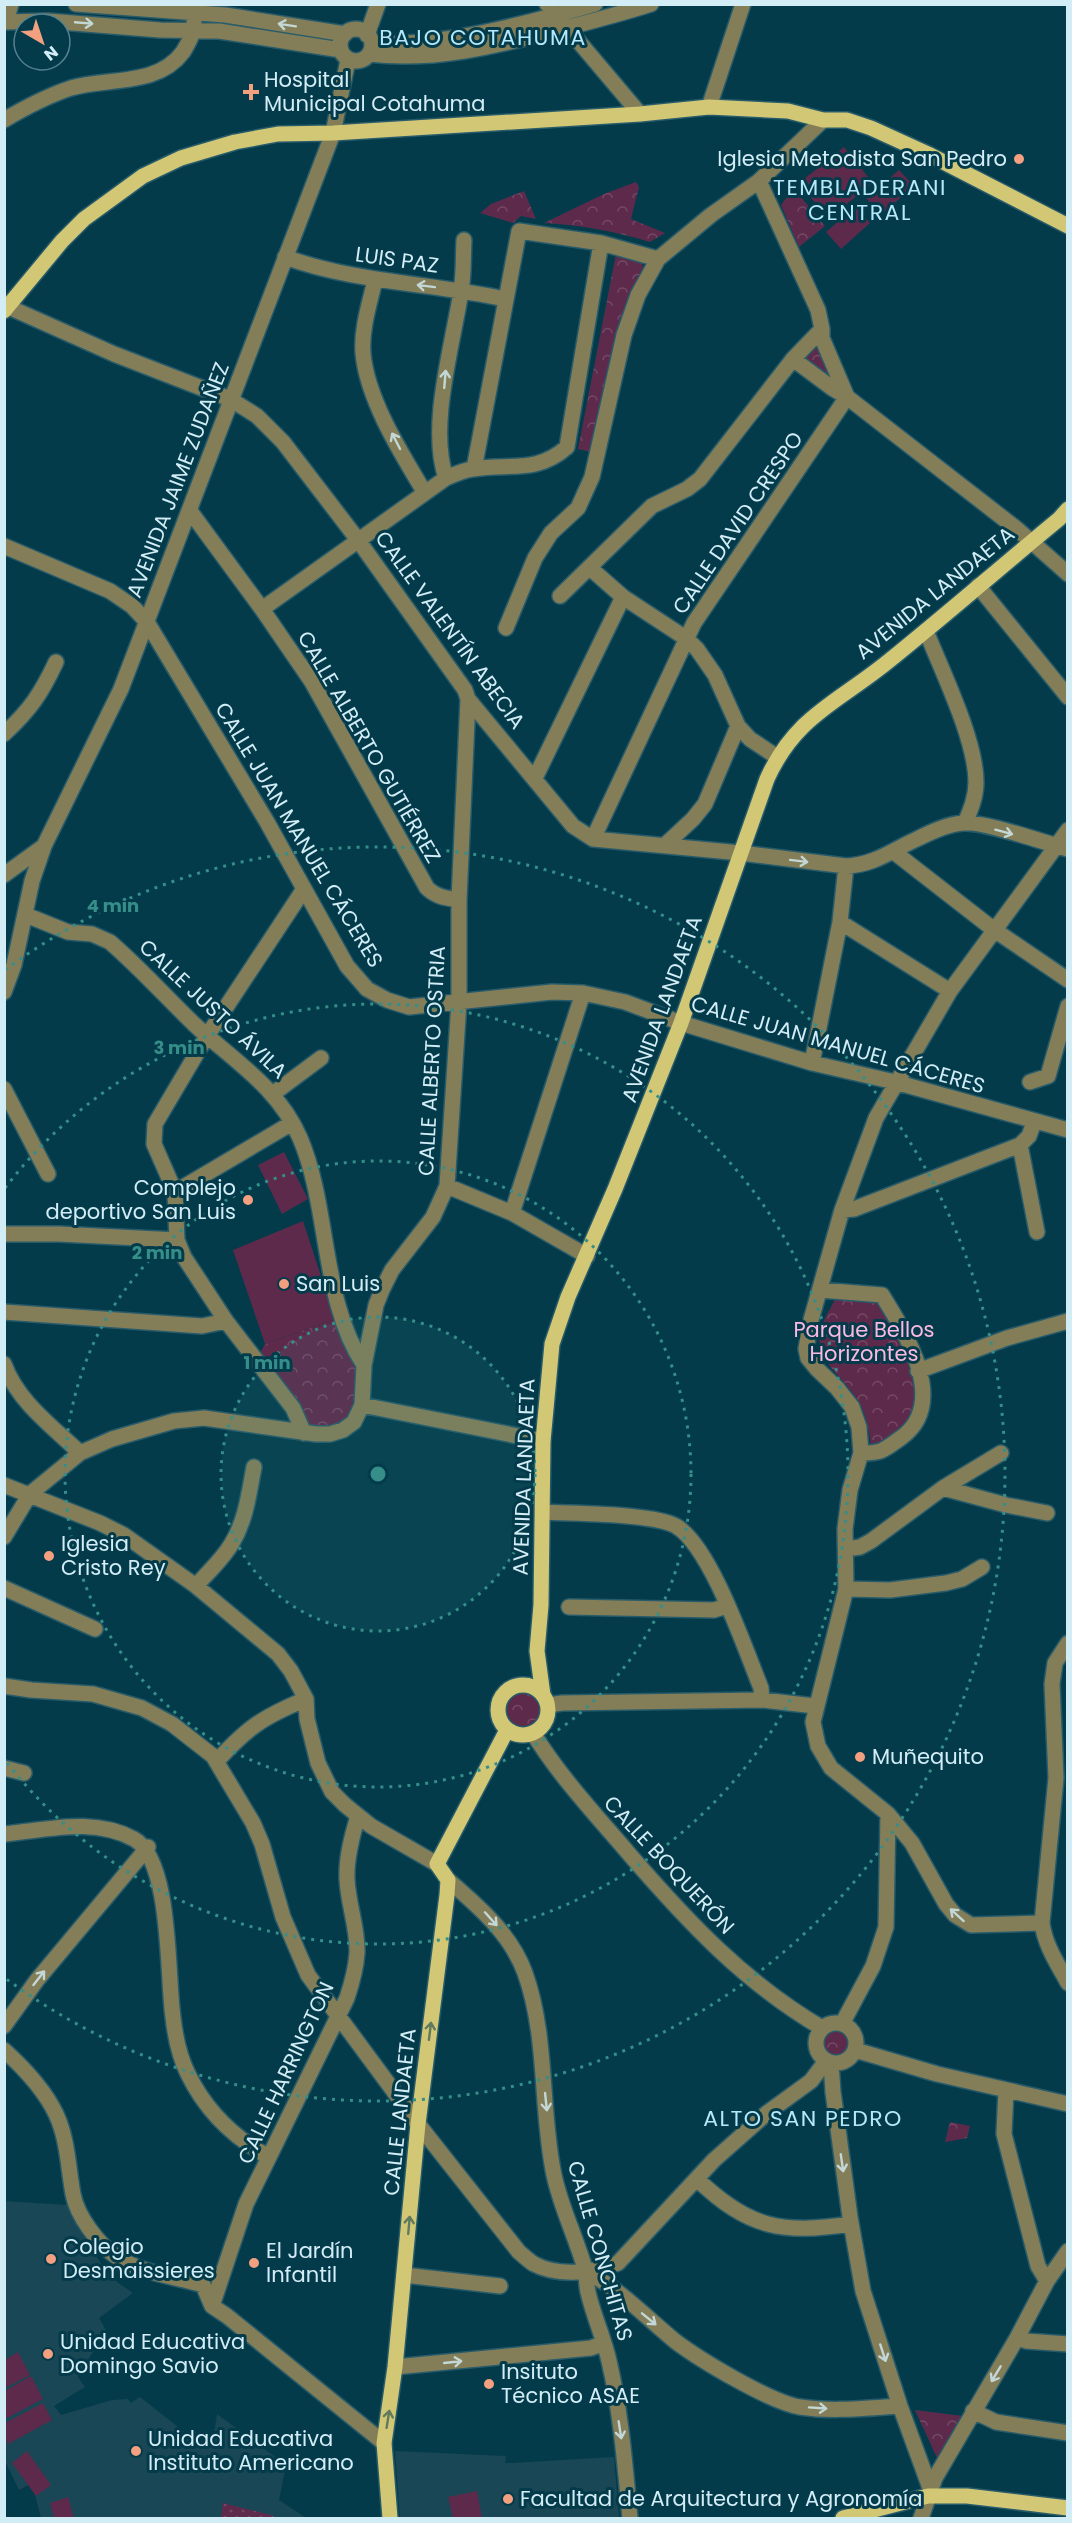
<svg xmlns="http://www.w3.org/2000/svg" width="1072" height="2523" font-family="Poppins,sans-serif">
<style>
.built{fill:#194756}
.grass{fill:url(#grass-dots)}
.park{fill:url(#park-crowns)}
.garden{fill:#5e2a4c}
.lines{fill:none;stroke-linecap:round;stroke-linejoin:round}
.minor-casing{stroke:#285b6a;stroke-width:18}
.major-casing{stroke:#285b6a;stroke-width:18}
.minor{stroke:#837e58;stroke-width:15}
.major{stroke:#d1c775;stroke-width:15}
.oneway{stroke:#c3d7d6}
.oneway2{stroke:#607a5e}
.ring{fill:none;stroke:#368e89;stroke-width:3;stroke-dasharray:3 6}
.poi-dot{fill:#f2a080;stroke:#033b4b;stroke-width:2}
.labels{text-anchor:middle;stroke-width:6;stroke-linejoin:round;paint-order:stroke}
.poi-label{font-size:21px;fill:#d3edf6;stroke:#033b4b;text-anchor:start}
.street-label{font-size:21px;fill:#d3edf6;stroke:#033b4b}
.park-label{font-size:21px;fill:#fbb9e1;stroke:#033b4b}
.neighbourhood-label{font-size:22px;letter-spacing:1.5px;fill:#b4e8fa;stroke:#033b4b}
.centre{fill:#368e89;stroke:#033b4b;stroke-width:3}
.ring-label{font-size:18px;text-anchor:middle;font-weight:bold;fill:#368e89;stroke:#033b4b;stroke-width:6;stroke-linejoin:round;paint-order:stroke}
</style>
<defs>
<pattern id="grass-dots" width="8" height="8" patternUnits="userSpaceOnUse" patternTransform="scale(1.5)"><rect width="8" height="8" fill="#5e2a4c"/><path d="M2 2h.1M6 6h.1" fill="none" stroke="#744966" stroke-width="1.8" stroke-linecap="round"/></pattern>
<pattern id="park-crowns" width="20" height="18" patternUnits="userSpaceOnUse" patternTransform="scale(1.5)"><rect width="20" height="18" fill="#5e2a4c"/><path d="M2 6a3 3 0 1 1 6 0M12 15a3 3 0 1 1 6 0" fill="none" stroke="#744966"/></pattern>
</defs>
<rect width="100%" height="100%" fill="#033b4b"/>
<path class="built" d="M4,2201l63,4 20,37 17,26 13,14 16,11 -34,25 7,12 -28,47 7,10 -31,19 7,9 51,-15 16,-1 3,4 9,-6 56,44 17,-1 4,-26 69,51 -7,35 27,18h-265l-9,-35 -13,7 -14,-29z
M395,2451l111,5 -1,7h6l103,-6 5,61h-219z"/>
<path class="grass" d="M223,2503l48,12 5,3h-55z"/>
<path class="park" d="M636,182l3,5 -8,32 34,14 -15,9c-36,-11 -69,-17 -106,-19l60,-29z
M795,190l30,36 -26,21 -18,-42 6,-8z
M524,191l12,28 -15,-3 -8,7 -33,-10 11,-9z
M616,254l25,7 4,11 -50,181 -17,-4z
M816,341l17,39 -31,-19z
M835,1299l45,4c10,19 27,43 34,63 11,37 -6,68 -43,82 -2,-20 -5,-37 -17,-53 -14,-21 -42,-37 -33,-67 3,-10 10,-20 14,-29z
M335,1319l29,46 -10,57 -50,11 -48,-73 9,-16z
M507 1710a17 17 0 1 1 34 0a17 17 0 1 1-34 0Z
M822 2043a14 14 0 1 1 28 0a14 14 0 1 1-28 0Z
M950,2122l20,4 -3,12 -22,4z
M915,2410l48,6 -25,44z"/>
<path class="garden" d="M844,147l29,36 -45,36 -29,-36z
M899,170l15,16 -33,29 -15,-17z
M856,206l14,17 -29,26 -15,-17z
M284,1152l24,47 -26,15 -24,-49z
M303,1221l32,98 -70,25 -32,-94z
M18,2352l12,23 -25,13v-28z
M31,2376l12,23 -38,20v-28z
M43,2403l9,17 -44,24 -3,-8v-13z
M27,2451l24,34 -15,11 -24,-33z
M477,2491l5,27h-29l-5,-21z
M68,2497l6,21h-20l-4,-15z"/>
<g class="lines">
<g class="minor-casing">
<path id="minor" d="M76,4l149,11 120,19
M547,4l93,110
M4,22l44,-1 112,9 59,1 122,19
M6,22l5,-18
M340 45a16 16 0 1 1 32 0a16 16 0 1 1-32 0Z
M367,35l11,-31
M372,44c75,1 150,-19 223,-40
M369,54c64,8 127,-8 189,-24 31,-8 62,-16 93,-26
M709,107l34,-103
M4,120c22,-13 43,-24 67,-32 38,-11 86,-1 112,-36 6,-10 11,-19 11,-30
M759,181l59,129 4,19v9l25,59 170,132 51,45
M285,257c71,26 147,26 220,42
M375,280c-5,22 -14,49 -12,73 4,46 38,100 62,140
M4,305l110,49 116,45 27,17 26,26 75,98 107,150 3,9 105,127 20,13 148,14 105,13c29,-1 48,-17 73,-28 14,-7 29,-14 44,-15 21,-2 82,20 105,26
M474,469l45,-238 82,12 57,16
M446,478c-18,-52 7,-133 15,-187 3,-17 2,-34 3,-51
M190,511l72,98 50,73 115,206c9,9 19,10 32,12
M4,546l106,45 22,15 15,16 120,200 80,144 20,23 20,11 22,7 143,-15 31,1 42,9 56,21 131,40 83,19 173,48
M590,568l33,29 64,42 10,10 18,26 23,51 12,13 27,18
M978,586l90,111
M560,596l92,-90 35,-17 13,-10 93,-120 29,-30
M262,609l184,-131c9,-4 18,-8 27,-9 36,-6 64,5 94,-22l34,-204
M506,628l29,-70 16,-25 27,-25 14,-31 32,-142 14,-40 20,-36 53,-44 48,-34 64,-61
M926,631c16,40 50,109 50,151 0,15 -5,27 -11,41
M4,734c26,-24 37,-40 52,-72
M535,778l88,-181
M593,839l101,-216 153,-226 -15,-9 -39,-29
M665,845l28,-26 12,-15 33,-78
M894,852l99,77 75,51
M4,875l40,-29
M26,915l42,17 24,2 18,8c30,26 57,56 85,83 39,36 83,62 105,113 30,70 21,163 64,227
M840,922l110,69
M4,992l10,-27 18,-84 12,-35 77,-157 212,-556 15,-73
M812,1063l28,-141 6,-56
M1030,1082l18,-6 20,-70
M4,1089l44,85
M274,1093l47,-35
M1020,1145l17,87
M447,1186l65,27 75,43
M175,1192l117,-69
M842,1210l12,-1 166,-64 9,-9 5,-14
M512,1213l71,-220
M4,1234h55l118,6
M820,1290l62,5c23,37 67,107 20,142 -18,13 -19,16 -41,16
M4,1312l198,14 24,-5
M4,1364c14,38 48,62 76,89
M918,1371l89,-33 61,-17
M362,1405l181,36
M304,1433l-11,-25 -67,-87 -42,-64 -7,-17 -2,-48 -21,-48 1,-20 52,-88 97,-147
M4,1485l96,38 24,12 72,51 82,68 13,17 15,28 1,20 11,44 14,29 13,13 26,21 66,38
M943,1488l63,17 41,8
M543,1512c30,2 109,1 133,14 35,21 69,123 85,162l1,12
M4,1537l26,-43 50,-41 32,-14 62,-18 30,-3 112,16h14l13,-4 11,-8 8,-17 2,-40 12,-60 6,-15 10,-20 41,-53 14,-31 12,-184v-102l9,-201
M846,1549l14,-2 11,-6 72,-53 58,-35
M196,1586c12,-14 27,-27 36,-43 14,-23 17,-50 22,-76
M4,1588l91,41
M846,1589l44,1 56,-7 16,-4 20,-12
M569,1607l145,3 13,-4
M1068,1643l-13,20 -3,21 4,94 -14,145c3,22 15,40 26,60
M4,1686l27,4 62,4 49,14 30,16 41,32 40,67 9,21 21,73 25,58 110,149 101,128c5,4 10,9 15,12 24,13 60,9 84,-1l96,-103 53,-47 44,-32 15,-20
M548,1705l14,-2 200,-3 53,6
M533,1733c27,44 63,82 97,122 58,67 115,128 192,173
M217,1761c31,-34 46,-44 89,-62
M4,1768l20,5
M4,1834c44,-4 89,-17 130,5 38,21 33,139 39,178 2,18 7,41 15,57 18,37 46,64 81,83
M448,1880c30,26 63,54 77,93 23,64 15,136 29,202 7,33 22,62 31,94 2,8 1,15 3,23 5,23 16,46 21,69 12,51 16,105 21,157
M1042,1923l-71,2 -16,-10 -9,-11 -34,-61 -24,-29 -57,-46 -13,-22 -5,-24 33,-133 -1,-60 5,-39 11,-37 -2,-26 -7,-20 -15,-19 -20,-19 -9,-11 -2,-9 5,-29 31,-110 34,-92 74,-127 118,-161
M816 2043a20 20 0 1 1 40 0a20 20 0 1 1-40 0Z
M842,2024l31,-58 13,-39 2,-113
M4,2026l33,-46 111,-133
M4,2050c20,18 40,39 52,64 12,26 12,53 17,80 4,22 25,50 44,63 26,17 57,19 86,28l9,21 15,10 157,127
M855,2050l82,24 131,30
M831,2063l2,29 17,125 13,74 37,115 30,82
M1006,2090l-2,44 34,132 9,15
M697,2179c52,50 85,55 154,45
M586,2271c33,18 60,46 89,70 25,19 95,61 125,66 33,5 67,1 100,-1
M404,2275l96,11
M212,2306l34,-102 101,-206c5,-15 9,-30 10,-45 1,-25 -9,-49 -10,-74 -1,-21 5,-43 11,-63
M1017,2338l9,3 42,3
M395,2367l196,-19 13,-5
M973,2411l23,11 72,11
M921,2518l14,-40 82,-140 30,-57 21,-30"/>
</g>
<g class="major-casing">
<path id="major" d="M4,311l58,-70 22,-22 59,-43 38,-18 54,-16 43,-8 55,-1 307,-19 69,-7 79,4 35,9h24l24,8 57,26 140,72
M498 1710a25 25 0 1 1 50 0a25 25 0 1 1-50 0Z
M543,1695l-6,-44 4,-46 2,-164 9,-97 16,-47 47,-108 66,-166 86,-244c29,-64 72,-77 123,-119 57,-46 112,-94 169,-141l9,-10
M390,2518l-6,-75 11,-76 23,-243 29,-229 1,-15 -11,-16 70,-134
M843,2518l85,-22h39l101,12"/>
</g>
<use href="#minor" class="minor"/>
<use href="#major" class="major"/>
</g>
<defs><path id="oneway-shaft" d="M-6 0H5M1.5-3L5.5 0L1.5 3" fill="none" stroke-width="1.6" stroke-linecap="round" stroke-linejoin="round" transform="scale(1.5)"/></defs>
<g class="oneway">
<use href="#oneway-shaft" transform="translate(84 23) rotate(5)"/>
<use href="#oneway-shaft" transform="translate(287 25) rotate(-171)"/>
<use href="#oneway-shaft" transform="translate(426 286) rotate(-173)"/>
<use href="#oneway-shaft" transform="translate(445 379) rotate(-85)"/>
<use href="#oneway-shaft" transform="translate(396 441) rotate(-117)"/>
<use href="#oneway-shaft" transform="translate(1004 832) rotate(15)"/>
<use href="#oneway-shaft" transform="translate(799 861) rotate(7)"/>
<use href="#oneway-shaft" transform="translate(957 1915) rotate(-138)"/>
<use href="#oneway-shaft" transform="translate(491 1919) rotate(48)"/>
<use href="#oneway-shaft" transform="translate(39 1978) rotate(-52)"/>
<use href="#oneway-shaft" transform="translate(546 2102) rotate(84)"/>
<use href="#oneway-shaft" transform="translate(842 2163) rotate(82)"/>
<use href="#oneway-shaft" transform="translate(649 2319) rotate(39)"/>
<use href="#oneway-shaft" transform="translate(883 2353) rotate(72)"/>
<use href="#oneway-shaft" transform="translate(453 2362) rotate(-6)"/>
<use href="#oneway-shaft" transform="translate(996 2374) rotate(121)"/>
<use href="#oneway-shaft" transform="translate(818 2408) rotate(4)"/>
<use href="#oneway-shaft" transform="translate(620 2430) rotate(81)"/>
</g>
<g class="oneway2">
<use href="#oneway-shaft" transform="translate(430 2031) rotate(-83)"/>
<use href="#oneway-shaft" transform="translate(409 2225) rotate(-85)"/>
<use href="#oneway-shaft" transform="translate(388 2419) rotate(-81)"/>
</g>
<circle cx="378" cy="1474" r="157" fill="#368e89" fill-opacity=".12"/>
<g class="ring">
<circle cx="378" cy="1474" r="157"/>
<circle cx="378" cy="1474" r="313"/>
<path d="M5 1188A470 470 0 1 1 5 1760"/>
<path d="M5 970A627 627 0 1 1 5 1978"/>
</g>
<g class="poi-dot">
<path d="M248 83h6v6h6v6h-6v6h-6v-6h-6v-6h6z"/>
<circle cx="1019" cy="159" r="6"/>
<circle cx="248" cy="1200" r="6"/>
<circle cx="284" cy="1284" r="6"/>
<circle cx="49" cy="1556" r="6"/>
<circle cx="860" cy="1757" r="6"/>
<circle cx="51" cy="2259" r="6"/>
<circle cx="254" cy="2263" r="6"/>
<circle cx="48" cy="2354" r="6"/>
<circle cx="489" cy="2384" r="6"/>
<circle cx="136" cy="2451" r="6"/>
<circle cx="508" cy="2499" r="6"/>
</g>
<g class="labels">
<g class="poi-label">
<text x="264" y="87">Hospital<tspan x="264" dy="24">Municipal Cotahuma</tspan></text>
<text x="1007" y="166" text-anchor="end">Iglesia Metodista San Pedro</text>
<text x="236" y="1195" text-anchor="end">Complejo<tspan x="236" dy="24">deportivo San Luis</tspan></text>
<text x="296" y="1291">San Luis</text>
<text x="61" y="1551">Iglesia<tspan x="61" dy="24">Cristo Rey</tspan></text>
<text x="872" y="1764">Muñequito</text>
<text x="63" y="2254">Colegio<tspan x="63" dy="24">Desmaissieres</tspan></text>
<text x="266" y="2258">El Jardín<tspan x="266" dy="24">Infantil</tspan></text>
<text x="60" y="2349">Unidad Educativa<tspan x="60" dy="24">Domingo Savio</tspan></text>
<text x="501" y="2379">Insituto<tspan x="501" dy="24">Técnico ASAE</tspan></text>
<text x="148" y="2446">Unidad Educativa<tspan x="148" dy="24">Instituto Americano</tspan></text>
<text x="520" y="2506">Facultad de Arquitectura y Agronomía</text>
</g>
<g class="street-label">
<text transform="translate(397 260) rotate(8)" y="7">LUIS PAZ</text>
<text transform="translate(178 480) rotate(-69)" y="7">AVENIDA JAIME ZUDAÑEZ</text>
<text transform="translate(738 523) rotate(-56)" y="7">CALLE DAVID CRESPO</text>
<text transform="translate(935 593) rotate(-39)" y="7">AVENIDA LANDAETA</text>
<text transform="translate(450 630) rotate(54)" y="7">CALLE VALENTÍN ABECIA</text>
<text transform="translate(369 747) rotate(60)" y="7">CALLE ALBERTO GUTIÉRREZ</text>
<text transform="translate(299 835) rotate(59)" y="7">CALLE JUAN MANUEL CÁCERES</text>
<text transform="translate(213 1009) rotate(43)" y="7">CALLE JUSTO ÁVILA</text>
<text transform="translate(662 1009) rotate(-70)" y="7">AVENIDA LANDAETA</text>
<text transform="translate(838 1045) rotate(16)" y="7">CALLE JUAN MANUEL CÁCERES</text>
<text transform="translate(432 1061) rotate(-87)" y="7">CALLE ALBERTO OSTRIA</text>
<text transform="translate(524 1477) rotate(-88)" y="7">AVENIDA LANDAETA</text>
<text transform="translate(669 1865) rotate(47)" y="7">CALLE BOQUERÓN</text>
<text transform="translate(286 2073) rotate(-65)" y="7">CALLE HARRINGTON</text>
<text transform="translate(400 2112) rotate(-84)" y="7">CALLE LANDAETA</text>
<text transform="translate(600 2251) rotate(74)" y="7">CALLE CONCHITAS</text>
</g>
<g class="park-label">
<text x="864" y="1337">Parque Bellos<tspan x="864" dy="24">Horizontes</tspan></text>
</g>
<g class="neighbourhood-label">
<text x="483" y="45">BAJO COTAHUMA</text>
<text x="860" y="195">TEMBLADERANI<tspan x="860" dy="25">CENTRAL</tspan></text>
<text x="803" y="2126">ALTO SAN PEDRO</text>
</g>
</g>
<circle cx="378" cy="1474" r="9" class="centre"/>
<g class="ring-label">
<text x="113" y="912">4 min</text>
<text x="179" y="1054">3 min</text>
<text x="157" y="1259">2 min</text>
<text x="267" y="1369">1 min</text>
</g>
<rect width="1072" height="2523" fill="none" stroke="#d3edf6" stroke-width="12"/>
<g transform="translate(42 42) rotate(141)"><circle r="28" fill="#033b4b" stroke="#56828f" stroke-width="1.5"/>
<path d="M0-4.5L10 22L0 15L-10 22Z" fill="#f2a080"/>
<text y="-9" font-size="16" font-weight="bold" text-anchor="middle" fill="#d3edf6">N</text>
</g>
</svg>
